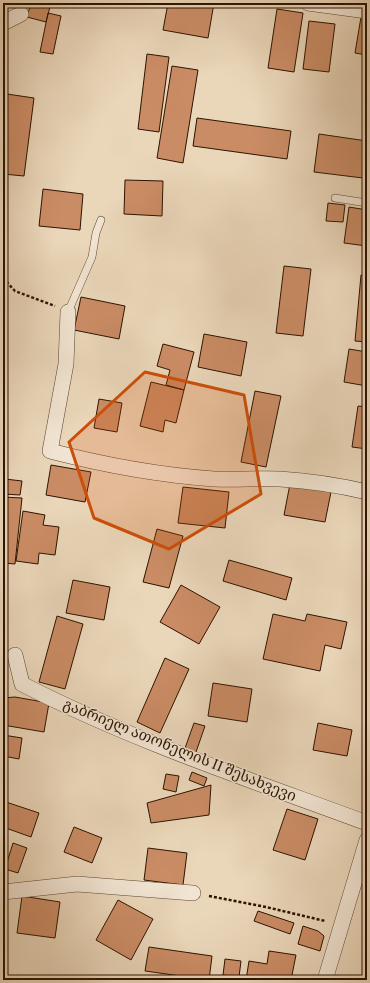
<svg xmlns="http://www.w3.org/2000/svg" width="370" height="983" font-family="Vollkorn,'Noto Serif Georgian',serif">
<style>
.building{fill:#ca8c65;stroke:#2d1300}
.lines{fill:none;stroke-linecap:round;stroke-linejoin:round}
.lane-casing{stroke:#5c442e;stroke-width:8}
.street-casing{stroke:#5c442e;stroke-width:16}
.path{stroke:#2d1300;stroke-width:2.5;stroke-dasharray:3 2;stroke-linecap:butt}
.lane{stroke:#f1e4d2;stroke-width:7}
.street{stroke:#f1e4d2;stroke-width:15}
.marked{fill:#cc4e0a;fill-opacity:0.2;stroke:#cc4e0a;stroke-width:3;stroke-linejoin:round}
.labels{text-anchor:middle;stroke-width:3;stroke-linejoin:round;paint-order:stroke}
.street-label{font-size:15px;fill:#2d1300;stroke:#f1e4d2}
</style>
<rect width="100%" height="100%" fill="#ead6b9"/>
<filter id="stains"><feTurbulence type="fractalNoise" baseFrequency=".005" numOctaves="4"/><feColorMatrix values="0 0 0 0 .2 0 0 0 0 .09 0 0 0 0 .02 0 0 0 .5 -.17"/></filter>
<radialGradient id="worn" r=".72"><stop offset=".6" stop-color="#630" stop-opacity="0"/><stop offset="1" stop-color="#630" stop-opacity=".3"/></radialGradient>
<path class="building" d="M31,3h20l-5,19 -19,-5z
M168,3h46l-6,35 -45,-8z
M277,9l26,4 -9,59 -26,-4z
M48,13l13,3 -8,38 -13,-2z
M361,17l6,1v37l-12,-2z
M309,21l26,3 -6,48 -26,-3z
M147,54l22,3 -10,75 -21,-3z
M172,66l26,4 -15,93 -26,-5z
M7,94l27,4 -10,78 -21,-2v-49z
M197,118l94,13 -4,28 -94,-13z
M319,134l48,7 -4,37 -49,-6z
M125,180l38,1 -1,35 -38,-2z
M43,189l40,5 -3,36 -41,-4z
M328,203l17,2 -2,17 -17,-1z
M349,207l18,3v36l-23,-3z
M284,266l27,3 -8,67 -27,-3z
M361,275h6v67l-12,-1z
M81,297l44,9 -6,33 -45,-9z
M204,334l43,8 -6,34 -43,-9z
M163,344l31,8 -10,38 -18,-5 4,-15 -13,-4z
M349,349l18,3v34l-23,-4z
M151,382l33,8 -8,33 -11,-3 -2,12 -23,-6z
M255,391l26,5 -15,71 -25,-5z
M99,399l23,4 -5,29 -23,-4z
M358,406l9,1v42l-15,-2z
M51,465l40,7 -6,30 -39,-7z
M5,479l17,2 -2,14 -17,-1z
M290,484l41,8 -6,30 -41,-7z
M183,487l46,5 -4,36 -47,-5z
M3,497l19,1 -7,66 -12,-1z
M23,511l22,4 -2,10 16,2 -4,28 -16,-2 -1,11 -22,-3z
M157,529l26,7 -14,52 -26,-6z
M229,560l63,18 -6,22 -63,-19z
M73,580l37,7 -6,33 -38,-7z
M181,585l39,22 -21,37 -39,-22z
M273,614l32,7 2,-7 40,8 -6,27 -16,-4 -5,26 -57,-12z
M57,616l26,8 -18,65 -26,-7z
M165,658l24,11 -29,64 -23,-11z
M213,683l39,6 -5,33 -39,-6z
M15,697l34,6 -5,29 -41,-7v-27z
M194,723l11,3 -10,29 -11,-4z
M318,723l34,7 -5,26 -34,-6z
M3,735l19,3 -3,21 -16,-3z
M192,772l15,6 -3,8 -15,-6z
M166,774l13,2 -3,16 -13,-3z
M211,785l-2,30 -58,8 -4,-20z
M3,801l36,12 -8,24 -28,-10z
M287,809l31,10 -13,41 -32,-10z
M74,827l28,11 -10,25 -28,-11z
M13,843l14,5 -9,25 -13,-4z
M148,848l39,5 -4,32 -39,-5z
M22,896l38,6 -5,36 -38,-5z
M118,900l35,19 -22,41 -35,-20z
M258,911l36,12 -4,11 -36,-13z
M303,926l15,5 6,5 -4,15 -22,-7z
M149,947l63,9 -3,24 -64,-9z
M269,951l27,4 -5,25h-45l3,-19 18,3z
M225,959l16,2 -2,16 -16,-2z"/>
<g class="lines">
<g class="lane-casing">
<path id="lane" d="M335,198l32,5
M68,312l24,-55 4,-24 5,-13"/>
</g>
<g class="street-casing">
<path id="street" d="M308,3l59,8
M3,23l18,-9
M68,312l-2,52 -16,87c54,14 108,24 164,28 22,1 44,-1 66,0 30,2 58,6 87,13
M15,655l7,29c111,57 229,96 345,139
M3,892l74,-8 116,9
M325,980l42,-140"/>
</g>
<path class="path" d="M3,278l12,13 40,15
M209,896l57,11 59,14"/>
<use href="#lane" class="lane"/>
<use href="#street" class="street"/>
</g>
<path class="marked" d="M145,372l99,23 17,99 -92,55 -75,-31 -25,-76z"/>
<g class="labels">
<g class="street-label">
<text transform="translate(180 750) rotate(22)" y="5">გაბრიელ ათონელის II შესახვევი</text>
</g>
</g>
<rect width="370" height="983" fill="none" stroke="#ead6b9" stroke-width="16"/>
<rect x="4" y="4" width="362" height="975" fill="none" stroke="#2d1300" stroke-width="2"/>
<rect x="8" y="8" width="354" height="967" fill="none" stroke="#2d1300"/>
<rect width="100%" height="100%" filter="url(#stains)"/>
<rect width="100%" height="100%" fill="url(#worn)"/>
</svg>
